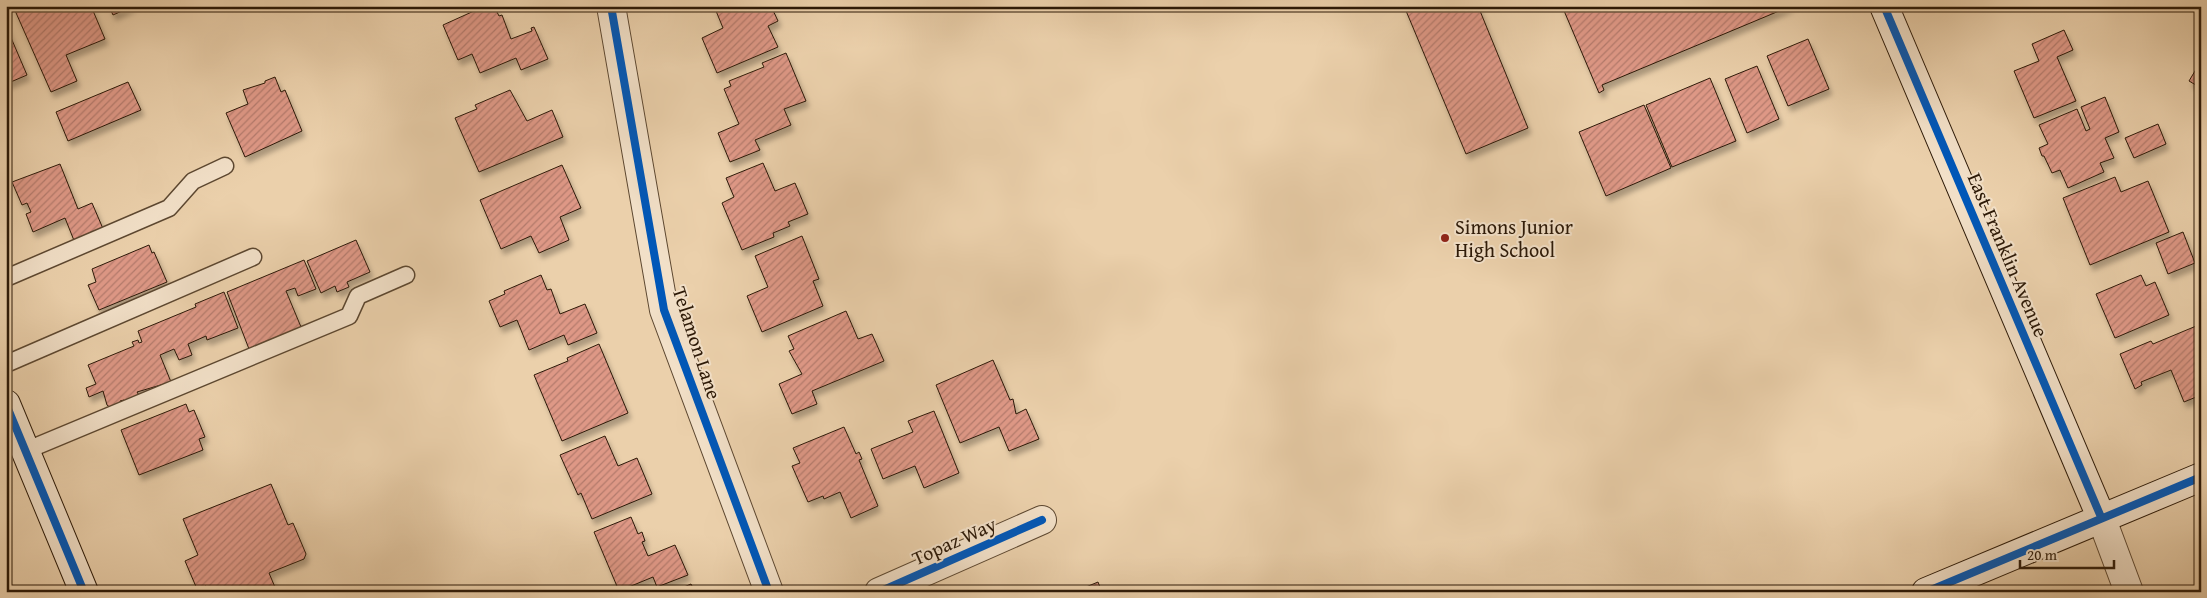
<svg xmlns="http://www.w3.org/2000/svg" width="2207" height="598" font-family="'Gentium Book Plus',serif">
<style>
.building{fill:url(#building-hatch);stroke:#2c1907;filter:url(#shadow)}
.lines{fill:none;stroke-linecap:round;stroke-linejoin:round}
.lane-casing{stroke:#5c4730;stroke-width:19}
.street-casing{stroke:#5c4730;stroke-width:30}
.secondary-casing{stroke:#2c1907;stroke-width:30}
.lane{stroke:#f2e0c8;stroke-width:16}
.street{stroke:#f2e0c8;stroke-width:28}
.secondary{stroke:#f2e0c8;stroke-width:28}
.cycleway-casing{stroke:#f2e0c8;stroke-width:11}
.cycleway{stroke:#0057b8;stroke-width:8}
.poi-dot{fill:#8f2418;stroke:#f2e0c8;stroke-width:2}
.labels{text-anchor:middle;stroke-width:4;stroke-linejoin:round;paint-order:stroke}
.poi-label{font-size:20px;fill:#2c1907;stroke:#f2e0c8;text-anchor:start}
.street-label{font-size:20px;fill:#2c1907;stroke:#f2e0c8}
</style>
<defs>
<pattern id="building-hatch" width="6" height="6" patternUnits="userSpaceOnUse" patternTransform="scale(1.25)"><rect width="6" height="6" fill="#de9886"/><path d="M-1 1l2-2M0 6l6-6M5 7l2-2" fill="none" stroke="#b47b6c"/></pattern>
<filter id="shadow"><feDropShadow dx="3" dy="5.5" stdDeviation="2.5" flood-color="#0004"/></filter>
</defs>
<rect width="100%" height="100%" fill="#ebd0ab"/>
<filter id="stains"><feTurbulence type="fractalNoise" baseFrequency=".004" numOctaves="4"/><feColorMatrix values="0 0 0 0 .2 0 0 0 0 .09 0 0 0 0 .02 0 0 0 .5 -.17"/></filter>
<radialGradient id="worn" r=".72"><stop offset=".6" stop-color="#630" stop-opacity="0"/><stop offset="1" stop-color="#630" stop-opacity=".3"/></radialGradient>
<path class="building" d="M13,6h78l14,33 -39,16 11,26 -26,11z
M109,6h24l-20,9z
M485,6h9l5,10 3,-1 9,24 21,-8 -1,-3 3,-1 14,32 -27,11 -5,-12 -36,15 -8,-19 -14,6 -15,-35z
M714,6h57l7,15 -10,5 10,21 -61,26 -15,-35 21,-10z
M1404,6h74l50,122 -62,26z
M1562,6h229l-189,79 2,5 -5,3z
M6,26l21,49 -21,9z
M2064,30l9,20 -16,7 19,44 -42,17 -20,-47 25,-10 -7,-17z
M1808,39l21,50 -41,17 -21,-50z
M786,53l20,48 -22,8 7,16 -36,15 5,10 -30,12 -12,-29 21,-9 -15,-35 7,-3 -2,-5 35,-14 -2,-4z
M2201,61v27l-12,-7z
M1757,66l22,53 -32,14 -22,-54z
M275,77l6,15 4,-2 17,41 -57,26 -19,-44 22,-9 -5,-14 22,-7v-2z
M1710,78l26,63 -64,26 -26,-62z
M128,82l13,28 -73,31 -12,-29z
M510,90l17,31 25,-11 11,27 -84,35 -24,-54 22,-9 -2,-4z
M2105,97l14,35 -14,6 9,20 -14,5 4,9 -36,16 -8,-18 -8,3 -8,-17h-2l-3,-8 9,-4 -9,-19 38,-16 9,22 4,-2 -9,-22z
M1644,105l27,63 -65,28 -27,-64z
M2158,124l8,20 -32,14 -9,-20z
M763,163l12,28 20,-8 13,31 -20,8 2,4 -17,7 1,4 -32,13 -20,-47 12,-6 -8,-19z
M60,164l18,45 14,-6 12,28 -29,12 -10,-25 -32,14 -7,-18 5,-2 -4,-9 -5,2 -10,-23z
M562,165l19,43 -21,9 9,23 -30,13 -8,-17 -30,13 -21,-49z
M2115,177l6,15 27,-11 21,51 -79,33 -27,-67z
M2183,232l12,31 -27,11 -12,-31z
M802,236l17,43 -6,2 10,25 -61,26 -15,-36 21,-9 -13,-31z
M356,240l14,32 -23,10 2,5 -12,5 -2,-6 -14,7 -14,-32z
M149,245l3,8 2,-1 13,30 -68,28 -11,-25 8,-3 -4,-13z
M304,260l12,29 -18,7 -3,-8 -9,3 15,36 -52,22 -22,-57z
M541,275l6,15 4,-1 9,25 25,-10 12,29 -29,12 -4,-10 -35,15 -12,-30 -17,7 -11,-26 16,-7 -1,-3z
M2141,275l5,11 9,-4 14,33 -54,23 -19,-44z
M224,292l14,36 -31,12 -1,-4 -18,8 4,11 -13,5 -5,-11 -14,6 11,27 -34,10 3,5 -15,6 -1,-3 -4,1 1,3 -10,4 -4,-3 -4,-14 -14,6 -3,-9 10,-4 -8,-19 46,-19 -2,-4 6,-2 1,3 3,-1 -4,-11 58,-24 -1,-3z
M846,311l12,28 14,-5 12,27 -72,30 5,13 -25,10 -13,-30 23,-10 -13,-23 5,-2 -6,-13z
M2201,324v71l-17,7 -13,-32 -30,12 1,3 -7,4 -15,-35 31,-13 2,3z
M599,344l29,69 -66,28 -28,-66 34,-14 -1,-3z
M993,360l17,40 3,-1 3,15 10,-5 13,30 -30,12 -10,-24 -39,16 -24,-58z
M186,404l3,8 5,-2 11,27 -6,2 4,11 -64,25 -18,-45z
M934,411l25,62 -35,15 -9,-22 -32,13 -12,-30 42,-17 -5,-11z
M844,427l12,27 3,-2 3,7 -3,1 19,46 -27,12 -11,-26 -16,7 -1,-3 -15,6 -16,-36 8,-3 -7,-15z
M605,436l13,30 19,-8 15,36 -60,25 -11,-26 -3,2 -18,-40z
M271,484l17,41 5,-2 13,31 -2,5 -35,14 8,19h-69l-2,-6 -9,3 -12,-28 13,-6 -15,-36z
M631,517l7,17 4,-2 3,9 -3,1 6,14 27,-11 13,30 -31,12 -4,-10 -34,14 -25,-59z
M1098,582l4,10h-28z
M691,584l4,8h-23z"/>
<g class="lines">
<g class="lane-casing">
<path id="lane" d="M6,278l163,-70 24,-27 32,-15
M6,364l247,-107
M25,451l324,-135 9,-20 48,-21"/>
</g>
<g class="street-casing">
<path id="street" d="M611,6l53,304 105,282
M2101,517l28,75
M879,592l163,-72"/>
</g>
<g class="secondary-casing">
<path id="secondary" d="M1884,6l217,511
M6,404l78,188
M1926,592l275,-115"/>
</g>
<use href="#lane" class="lane"/>
<use href="#street" class="street"/>
<use href="#secondary" class="secondary"/>
<g class="cycleway-casing">
<path id="cycleway" d="M611,6l53,304 105,282
M1884,6l217,511
M6,404l78,188
M879,592l163,-72
M1926,592l275,-115"/>
</g>
<use href="#cycleway" class="cycleway"/>
</g>
<circle class="poi-dot" cx="1445" cy="238" r="5"/>
<g class="labels">
<g class="poi-label">
<text x="1455" y="234">Simons Junior<tspan x="1455" dy="23">High School</tspan></text>
</g>
<g class="street-label">
<text transform="translate(2008 255) rotate(67)" y="7">East Franklin Avenue</text>
<text transform="translate(697 343) rotate(72)" y="7">Telamon Lane</text>
<text transform="translate(954 541) rotate(-24)" y="7">Topaz Way</text>
</g>
</g>
<rect width="2207" height="598" fill="none" stroke="#ebd0ab" stroke-width="25"/>
<rect x="8" y="8" width="2192" height="583" fill="none" stroke="#2c1907" stroke-width="2.5"/>
<rect x="12" y="12" width="2182" height="573" fill="none" stroke="#2c1907"/>
<path d="M2020 560v8h94v-8" fill="none" stroke="#2c1907" stroke-width="2.5"/>
<text x="2027" y="560" font-size="15" fill="#2c1907" stroke="#f2e0c8" stroke-width="4" paint-order="stroke">20 m</text>
<rect width="100%" height="100%" filter="url(#stains)"/>
<rect width="100%" height="100%" fill="url(#worn)"/>
</svg>
